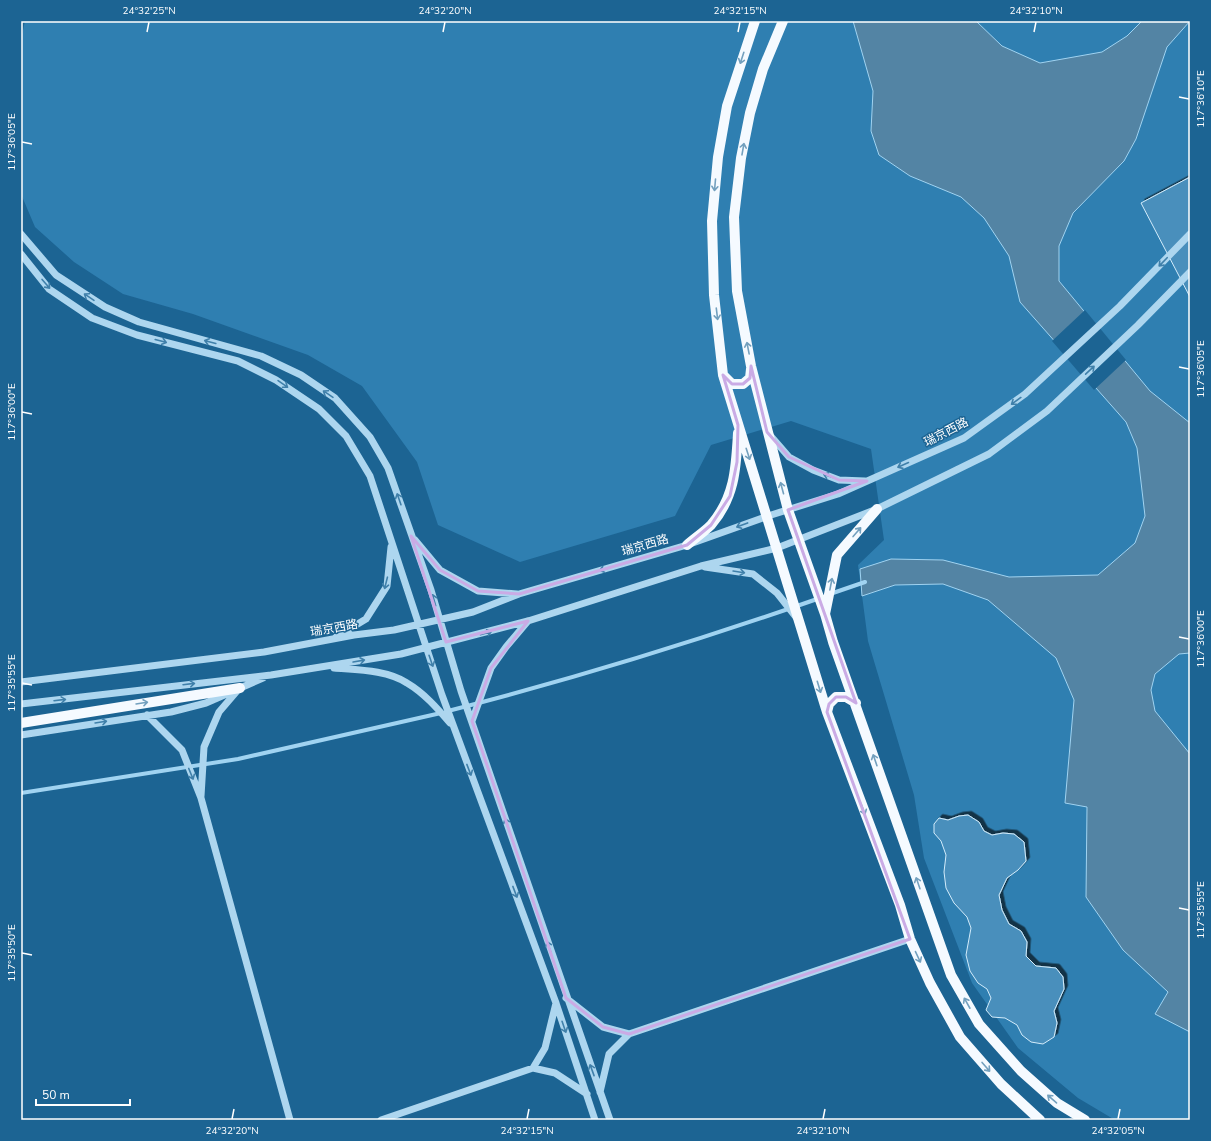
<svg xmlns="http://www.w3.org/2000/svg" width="1211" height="1141" font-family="'Nunito Sans','Noto Sans SC',sans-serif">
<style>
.green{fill:#2f7fb1}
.water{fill:#5384a4;stroke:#a0d3f1}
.pier{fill:#1c6493}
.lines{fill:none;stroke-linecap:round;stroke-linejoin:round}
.stream{stroke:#a0d3f1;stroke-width:4}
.building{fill:#498fbc;stroke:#d3ecfb;filter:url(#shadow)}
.minor{stroke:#add6ef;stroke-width:7}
.major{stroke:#f5faff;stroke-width:10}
.oneway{stroke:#73a0be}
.oneway2{stroke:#4080aa}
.marked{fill:none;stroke:#caabe5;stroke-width:3;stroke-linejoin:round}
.ticks{fill:none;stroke:#fff;stroke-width:1.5}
.labels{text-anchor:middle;stroke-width:3;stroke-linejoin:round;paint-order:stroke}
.street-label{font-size:12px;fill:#fff;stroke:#1c6493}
.neatline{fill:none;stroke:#fff;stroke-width:1.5}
.ticks-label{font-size:10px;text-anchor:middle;fill:#fff}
</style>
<defs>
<filter id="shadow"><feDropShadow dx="3.5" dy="-3.5" stdDeviation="0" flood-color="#0009"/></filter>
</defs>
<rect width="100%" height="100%" fill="#1c6493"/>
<path class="green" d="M25,21h1165v1099h-75l-37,-22 -60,-50 -46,-65 -48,-125 -10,-63 -46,-154 -10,-76 26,-25 -13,-91 -80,-28 -80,24 -36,71 -155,46 -82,-37 -21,-63 -55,-76 -54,-31 -115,-41 -70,-20 -49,-32 -39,-35 -14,-33v-155z"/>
<path class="water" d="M853,21h123l26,25 38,17 62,-11 25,-16 15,-15h48l-23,26 -31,92 -12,22 -51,52 -14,33v35l91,110 40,32v230l-11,1 -24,20 -4,16 4,21 35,43v278l-35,-18 13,-22 -45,-42 -37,-53 1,-90 -22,-4 9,-103 -18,-42 -68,-58 -45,-16 -48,1 -33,11 -2,-27 31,-10 52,1 66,17 89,-2 37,-32 10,-27 -8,-68 -11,-26 -106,-120 -11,-46 -25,-38 -23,-21 -51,-21 -31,-21 -8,-24 2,-40z"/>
<path class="pier" d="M1085,310l41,50 -32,30 -42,-49z"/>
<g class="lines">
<path class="stream" d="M830,594l35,-12
M448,711c125,-32 249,-70 372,-113
M21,793l217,-34 203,-46"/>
</g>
<path class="building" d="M1190,177v120l-49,-94z
M968,815l11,7 5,9 8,4 11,-2 11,1 10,8 2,19 -8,9 -11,8 -8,17 3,15 7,14 12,7 6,11 -1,14 10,10 20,2 7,9 1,12 -10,22 3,12 -3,14 -11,7 -12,-2 -9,-7 -5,-10 -12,-7 -13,-1 -6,-7 5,-12 -4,-9 -9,-6 -8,-12 -4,-16 5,-27 -4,-11 -13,-14 -8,-15 -2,-16 2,-17 -5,-14 -7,-8v-9l5,-6 9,2 11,-4z"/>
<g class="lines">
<path class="minor" d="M21,234l35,41 49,32 34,15 122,34 40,19 34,23 35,39 18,31 43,122 30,101 149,429
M21,254l28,35 43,29 45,17 101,26 38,19 43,29 27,27 24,40 72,219 114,308 39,117
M769,434l20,23 24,13 26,10 26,1
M415,540l25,30 38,21 39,3
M705,567l48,7 24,19 19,24
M336,637l30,-18 21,-33 4,-39
M334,668c24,2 53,2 73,15 17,10 30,25 43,40
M21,682l243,-30 90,-17 40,-5 79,-18 46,-18 168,-49 81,-29 70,-22 126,-56 61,-44 95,-88 70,-72
M21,704l250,-29 130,-21 127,-33 173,-55 76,-18 100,-39 112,-55 58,-43 91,-86 52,-53
M147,715l35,35 19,48 89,322
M472,721l19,-53 15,-21 22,-26
M21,735l150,-23 35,-9 57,-25
M201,796l3,-49 15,-35 18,-21
M566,998l37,29 26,7 -20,20 -9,38
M556,1003l-11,45 -12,20 22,5 32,21
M629,1034l281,-95
M381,1120l152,-52"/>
<path class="major" d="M755,21l-28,85 -9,51 -6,64 2,74 9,80 104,337 73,193 10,34 20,44 30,54 41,47 39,36
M783,21l-20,48 -13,44 -9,45 -7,59 3,74 14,75 37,144 37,104 8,28 118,333 28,49 42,47 36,32 28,17
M723,375l9,9h11l7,-6 1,-9
M687,545c8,-7 17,-13 24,-20 24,-28 25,-57 27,-92
M825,614l12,-59 40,-46
M827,712l2,-8 7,-7h10l10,6
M21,723l219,-35"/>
</g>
<defs><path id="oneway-shaft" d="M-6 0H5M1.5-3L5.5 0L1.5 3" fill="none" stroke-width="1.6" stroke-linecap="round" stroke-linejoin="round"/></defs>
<g class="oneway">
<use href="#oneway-shaft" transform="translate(742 58) rotate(108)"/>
<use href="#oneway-shaft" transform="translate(743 149) rotate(-80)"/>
<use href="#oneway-shaft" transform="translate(715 185) rotate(95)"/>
<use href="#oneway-shaft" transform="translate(717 314) rotate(83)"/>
<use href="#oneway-shaft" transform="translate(748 348) rotate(-101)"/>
<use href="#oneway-shaft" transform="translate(748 454) rotate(72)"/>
<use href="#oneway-shaft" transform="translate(782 488) rotate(-105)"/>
<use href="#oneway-shaft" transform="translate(857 532) rotate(-49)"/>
<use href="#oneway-shaft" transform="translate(831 584) rotate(-79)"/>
<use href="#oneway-shaft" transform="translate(819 687) rotate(73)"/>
<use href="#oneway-shaft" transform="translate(142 703) rotate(-9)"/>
<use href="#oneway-shaft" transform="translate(875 760) rotate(-109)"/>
<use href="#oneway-shaft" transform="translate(863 809) rotate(69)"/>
<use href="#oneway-shaft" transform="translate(918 883) rotate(-109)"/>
<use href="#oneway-shaft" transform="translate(918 957) rotate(65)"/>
<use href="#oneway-shaft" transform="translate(967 1003) rotate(-119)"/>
<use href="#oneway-shaft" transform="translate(986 1067) rotate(49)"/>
<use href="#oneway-shaft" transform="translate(1052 1099) rotate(-139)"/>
</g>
<g class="oneway2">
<use href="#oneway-shaft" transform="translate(1163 262) rotate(134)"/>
<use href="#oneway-shaft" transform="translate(46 284) rotate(49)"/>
<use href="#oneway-shaft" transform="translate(89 297) rotate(-146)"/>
<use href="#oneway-shaft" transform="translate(161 341) rotate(15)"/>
<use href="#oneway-shaft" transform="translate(210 342) rotate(-165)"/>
<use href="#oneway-shaft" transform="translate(1090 370) rotate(-43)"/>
<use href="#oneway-shaft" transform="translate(283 384) rotate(35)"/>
<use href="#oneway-shaft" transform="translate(328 394) rotate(-146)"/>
<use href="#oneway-shaft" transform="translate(1016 401) rotate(144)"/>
<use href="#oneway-shaft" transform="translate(903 465) rotate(156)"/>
<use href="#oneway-shaft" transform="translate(829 476) rotate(-161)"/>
<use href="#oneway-shaft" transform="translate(399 499) rotate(-109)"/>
<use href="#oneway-shaft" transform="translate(742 525) rotate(160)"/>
<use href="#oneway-shaft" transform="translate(605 569) rotate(164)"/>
<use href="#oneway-shaft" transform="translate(739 572) rotate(9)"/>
<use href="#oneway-shaft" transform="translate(386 583) rotate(104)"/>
<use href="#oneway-shaft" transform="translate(434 600) rotate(-106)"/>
<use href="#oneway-shaft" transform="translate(486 633) rotate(-16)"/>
<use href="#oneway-shaft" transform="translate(359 661) rotate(-10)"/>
<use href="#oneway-shaft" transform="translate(431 661) rotate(71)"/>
<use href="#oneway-shaft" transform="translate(189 684) rotate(-7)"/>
<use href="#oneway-shaft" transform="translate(60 700) rotate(-7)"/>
<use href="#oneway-shaft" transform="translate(101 722) rotate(-9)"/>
<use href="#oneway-shaft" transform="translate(469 770) rotate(69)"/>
<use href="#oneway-shaft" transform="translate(191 774) rotate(68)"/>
<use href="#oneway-shaft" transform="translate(507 824) rotate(-109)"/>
<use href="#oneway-shaft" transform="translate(515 892) rotate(69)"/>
<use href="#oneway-shaft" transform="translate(549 947) rotate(-109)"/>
<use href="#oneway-shaft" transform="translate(564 1027) rotate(71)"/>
<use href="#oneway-shaft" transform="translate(592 1070) rotate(-110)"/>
</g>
<path class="marked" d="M751,366l16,66 22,25 50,23 28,1 -79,29 68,193 -10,-6h-10l-7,7 -2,8 83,227 -281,95 -26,-7 -37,-29 -94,-277 19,-53 37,-47 -82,21 -35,-106 29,34 38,21 41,3 168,-49 24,-20 19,-29 7,-34 1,-37 -15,-50 9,9h11l7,-6z"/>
<path class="ticks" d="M147,32l2,-10M443,32l2,-10M738,32l2,-10M1034,32l2,-10M1179,97l10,2M22,142l10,2M1179,367l10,2M22,412l10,2M1179,637l10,2M22,683l10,2M1179,908l10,2M22,953l10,2M232,1119l2,-10M527,1119l2,-10M823,1119l2,-10M1118,1119l2,-10"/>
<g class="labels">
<g class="street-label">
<text transform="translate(946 432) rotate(-27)" y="4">瑞京西路</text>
<text transform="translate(645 545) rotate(-16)" y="4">瑞京西路</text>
<text transform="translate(334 628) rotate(-10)" y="4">瑞京西路</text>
</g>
</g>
<rect width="1211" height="1141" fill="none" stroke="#1c6493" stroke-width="44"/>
<path d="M36 1099v6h94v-6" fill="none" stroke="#ffffff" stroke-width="2"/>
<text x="42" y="1099" font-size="12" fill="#ffffff" stroke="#1c6493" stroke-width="3" paint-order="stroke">50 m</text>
<rect x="22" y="22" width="1167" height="1097" class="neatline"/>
<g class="ticks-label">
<text x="149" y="14">24°32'25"N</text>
<text x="445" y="14">24°32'20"N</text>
<text x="740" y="14">24°32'15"N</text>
<text x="1036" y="14">24°32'10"N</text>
<text transform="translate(1200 99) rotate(-90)" y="4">117°36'10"E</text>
<text transform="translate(11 142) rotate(-90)" y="4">117°36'05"E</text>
<text transform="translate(1200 369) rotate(-90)" y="4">117°36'05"E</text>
<text transform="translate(11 412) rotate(-90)" y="4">117°36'00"E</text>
<text transform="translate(1200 639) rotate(-90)" y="4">117°36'00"E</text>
<text transform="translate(11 683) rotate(-90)" y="4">117°35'55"E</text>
<text transform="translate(1200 910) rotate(-90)" y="4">117°35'55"E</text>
<text transform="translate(11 953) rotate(-90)" y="4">117°35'50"E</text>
<text x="232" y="1134">24°32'20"N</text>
<text x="527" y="1134">24°32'15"N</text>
<text x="823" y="1134">24°32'10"N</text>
<text x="1118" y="1134">24°32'05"N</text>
</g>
</svg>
